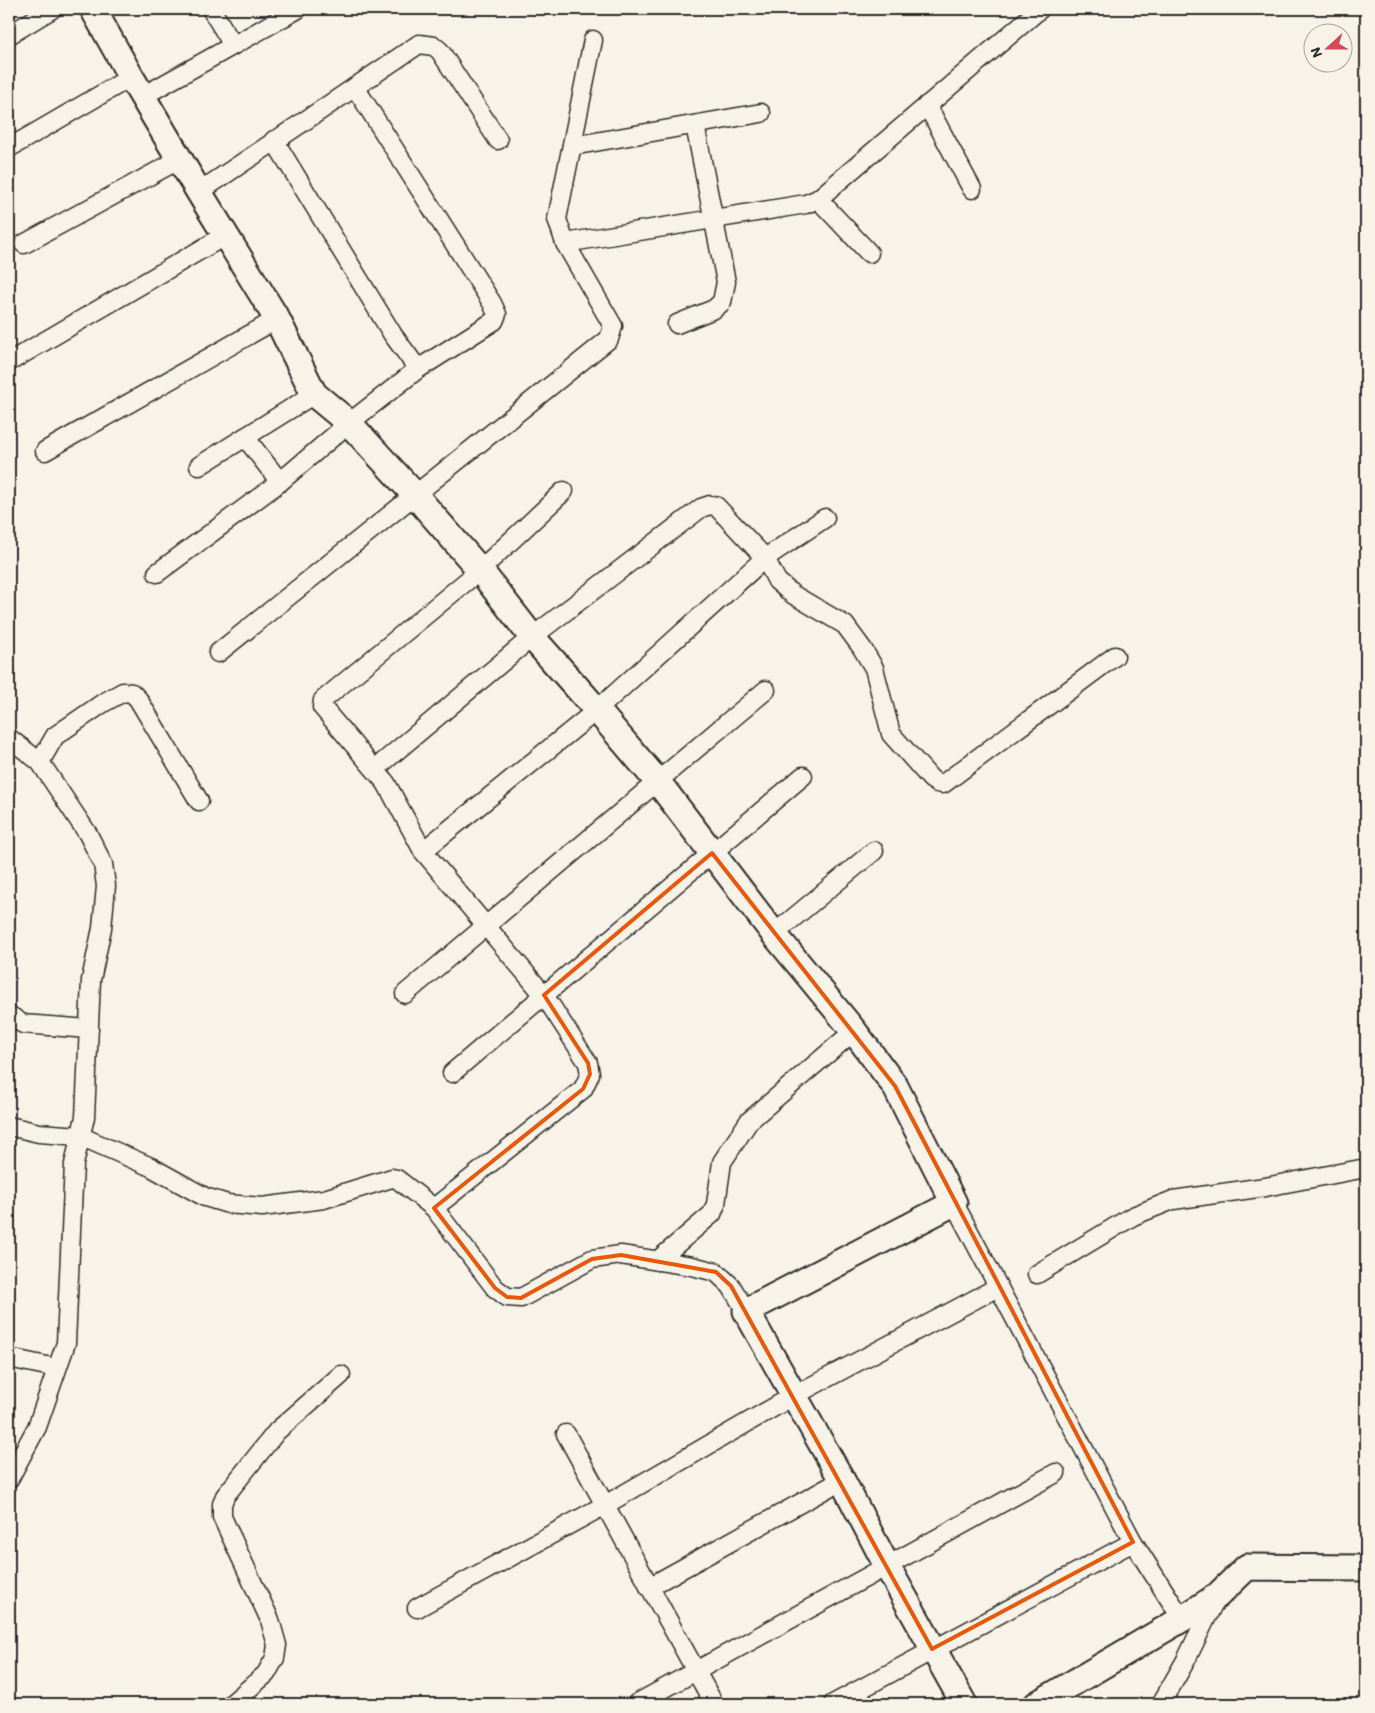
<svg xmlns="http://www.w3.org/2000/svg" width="1375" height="1713" font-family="Itim,sans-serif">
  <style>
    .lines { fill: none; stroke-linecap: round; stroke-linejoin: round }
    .street-casing { stroke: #2b2b2b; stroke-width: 21 }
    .secondary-casing { stroke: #2b2b2b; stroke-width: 29 }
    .street { stroke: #f7f3e8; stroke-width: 18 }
    .secondary { stroke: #f7f3e8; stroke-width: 25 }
    .marked { fill: none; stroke: #e8590c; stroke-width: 4; stroke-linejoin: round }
  </style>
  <rect width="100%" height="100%" fill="#f7f3e8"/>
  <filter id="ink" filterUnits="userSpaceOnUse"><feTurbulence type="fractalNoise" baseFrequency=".02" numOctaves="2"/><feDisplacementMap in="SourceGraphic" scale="10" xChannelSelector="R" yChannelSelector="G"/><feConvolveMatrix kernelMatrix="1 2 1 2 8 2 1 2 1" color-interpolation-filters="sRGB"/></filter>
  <g filter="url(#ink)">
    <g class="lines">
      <g class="street-casing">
        <g id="street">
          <path d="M211,9L233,45"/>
          <path d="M9,35L52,9"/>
          <path d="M143,96L298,9"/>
          <path d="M927,105L972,189"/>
          <path d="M274,140L393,335L418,369"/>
          <path d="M572,146L761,113"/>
          <path d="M9,148L131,77"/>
          <path d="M199,192L419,44L434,46L440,51L498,140"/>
          <path d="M818,199L869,253"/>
          <path d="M565,243L806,204L818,199L1040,9"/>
          <path d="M24,244L180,159"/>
          <path d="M677,324L714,309L722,302L726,282L695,125"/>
          <path d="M9,362L226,235"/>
          <path d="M245,437L280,482"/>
          <path d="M45,451L277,319"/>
          <path d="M199,466L314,394"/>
          <path d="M157,573L280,482L349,423L418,369L494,321L497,314L492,303L355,87"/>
          <path d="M218,653L609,339L613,326L565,243L557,219L593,40"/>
          <path d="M9,738L40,762L88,834L103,864L106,886L102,928L91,980L85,1117L74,1164L66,1343L37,1427L9,1479"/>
          <path d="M40,762L55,736L103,703L123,692L132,693L138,699L199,801"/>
          <path d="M375,769L532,637L701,508L710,505L716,506L765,558L777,581L792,594L845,625L862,648L874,668L891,734L931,779L937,783L943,784L1115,656"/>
          <path d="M423,851L597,710L765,558L825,518"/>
          <path d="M774,934L874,851"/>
          <path d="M405,994L766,690"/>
          <path d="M9,1015L23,1024L89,1029"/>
          <path d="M452,1073L803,776"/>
          <path d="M9,1126L39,1133L80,1136L151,1167L205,1197L228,1204L262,1207L324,1199L392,1178L397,1179L434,1208L495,1288L507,1297L521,1298L592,1259L621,1255L692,1266L716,1272L731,1286L746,1311"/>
          <path d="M954,1203L1133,1542L1182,1619"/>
          <path d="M434,1208L583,1089L590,1074L588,1063L544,995L423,851L386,783L322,707L323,700L480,570L564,491"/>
          <path d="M657,1261L712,1214L716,1204L722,1162L749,1121L854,1031"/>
          <path d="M1037,1274L1133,1216L1173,1200L1265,1187L1366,1168"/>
          <path d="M9,1358L56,1368"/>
          <path d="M566,1434L714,1704"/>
          <path d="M649,1587L842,1480"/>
          <path d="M417,1608L605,1505L795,1395L998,1287"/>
          <path d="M231,1704L266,1674L275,1658L277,1645L270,1620L222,1517V1504L225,1496L277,1431L341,1375"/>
          <path d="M636,1704L1056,1473"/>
          <path d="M833,1704L1133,1542"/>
          <path d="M1161,1704L1186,1660L1216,1598"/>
        </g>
      </g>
      <g class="secondary-casing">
        <g id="secondary">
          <path d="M93,9L131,77L199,192L277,319L314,394L349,423L415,495L480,570L532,637L597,710L658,782L774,934L854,1031L895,1086L954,1203L746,1311L842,1480L887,1566L964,1704"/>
          <path d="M1037,1704L1182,1619L1217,1596L1247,1567L1366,1568"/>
        </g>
      </g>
      <use href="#street" class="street"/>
      <use href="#secondary" class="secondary"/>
    </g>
  </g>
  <path class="marked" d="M712,853L895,1086L1133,1542L932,1649L731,1286L716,1272L621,1255L592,1259L521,1298L507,1297L495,1288L434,1208L583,1089L590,1074L588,1063L544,995Z"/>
  <rect width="1375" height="1713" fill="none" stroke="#f7f3e8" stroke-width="30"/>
  <rect x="15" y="15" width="1345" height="1683" fill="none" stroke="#2b2b2b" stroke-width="2" filter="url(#ink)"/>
  <g transform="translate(1328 48) rotate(249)"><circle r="24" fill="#f7f3e8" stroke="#a5a39c"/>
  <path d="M0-4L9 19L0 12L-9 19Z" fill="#d1495b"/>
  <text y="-8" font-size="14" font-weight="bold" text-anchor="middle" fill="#2b2b2b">N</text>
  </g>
</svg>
